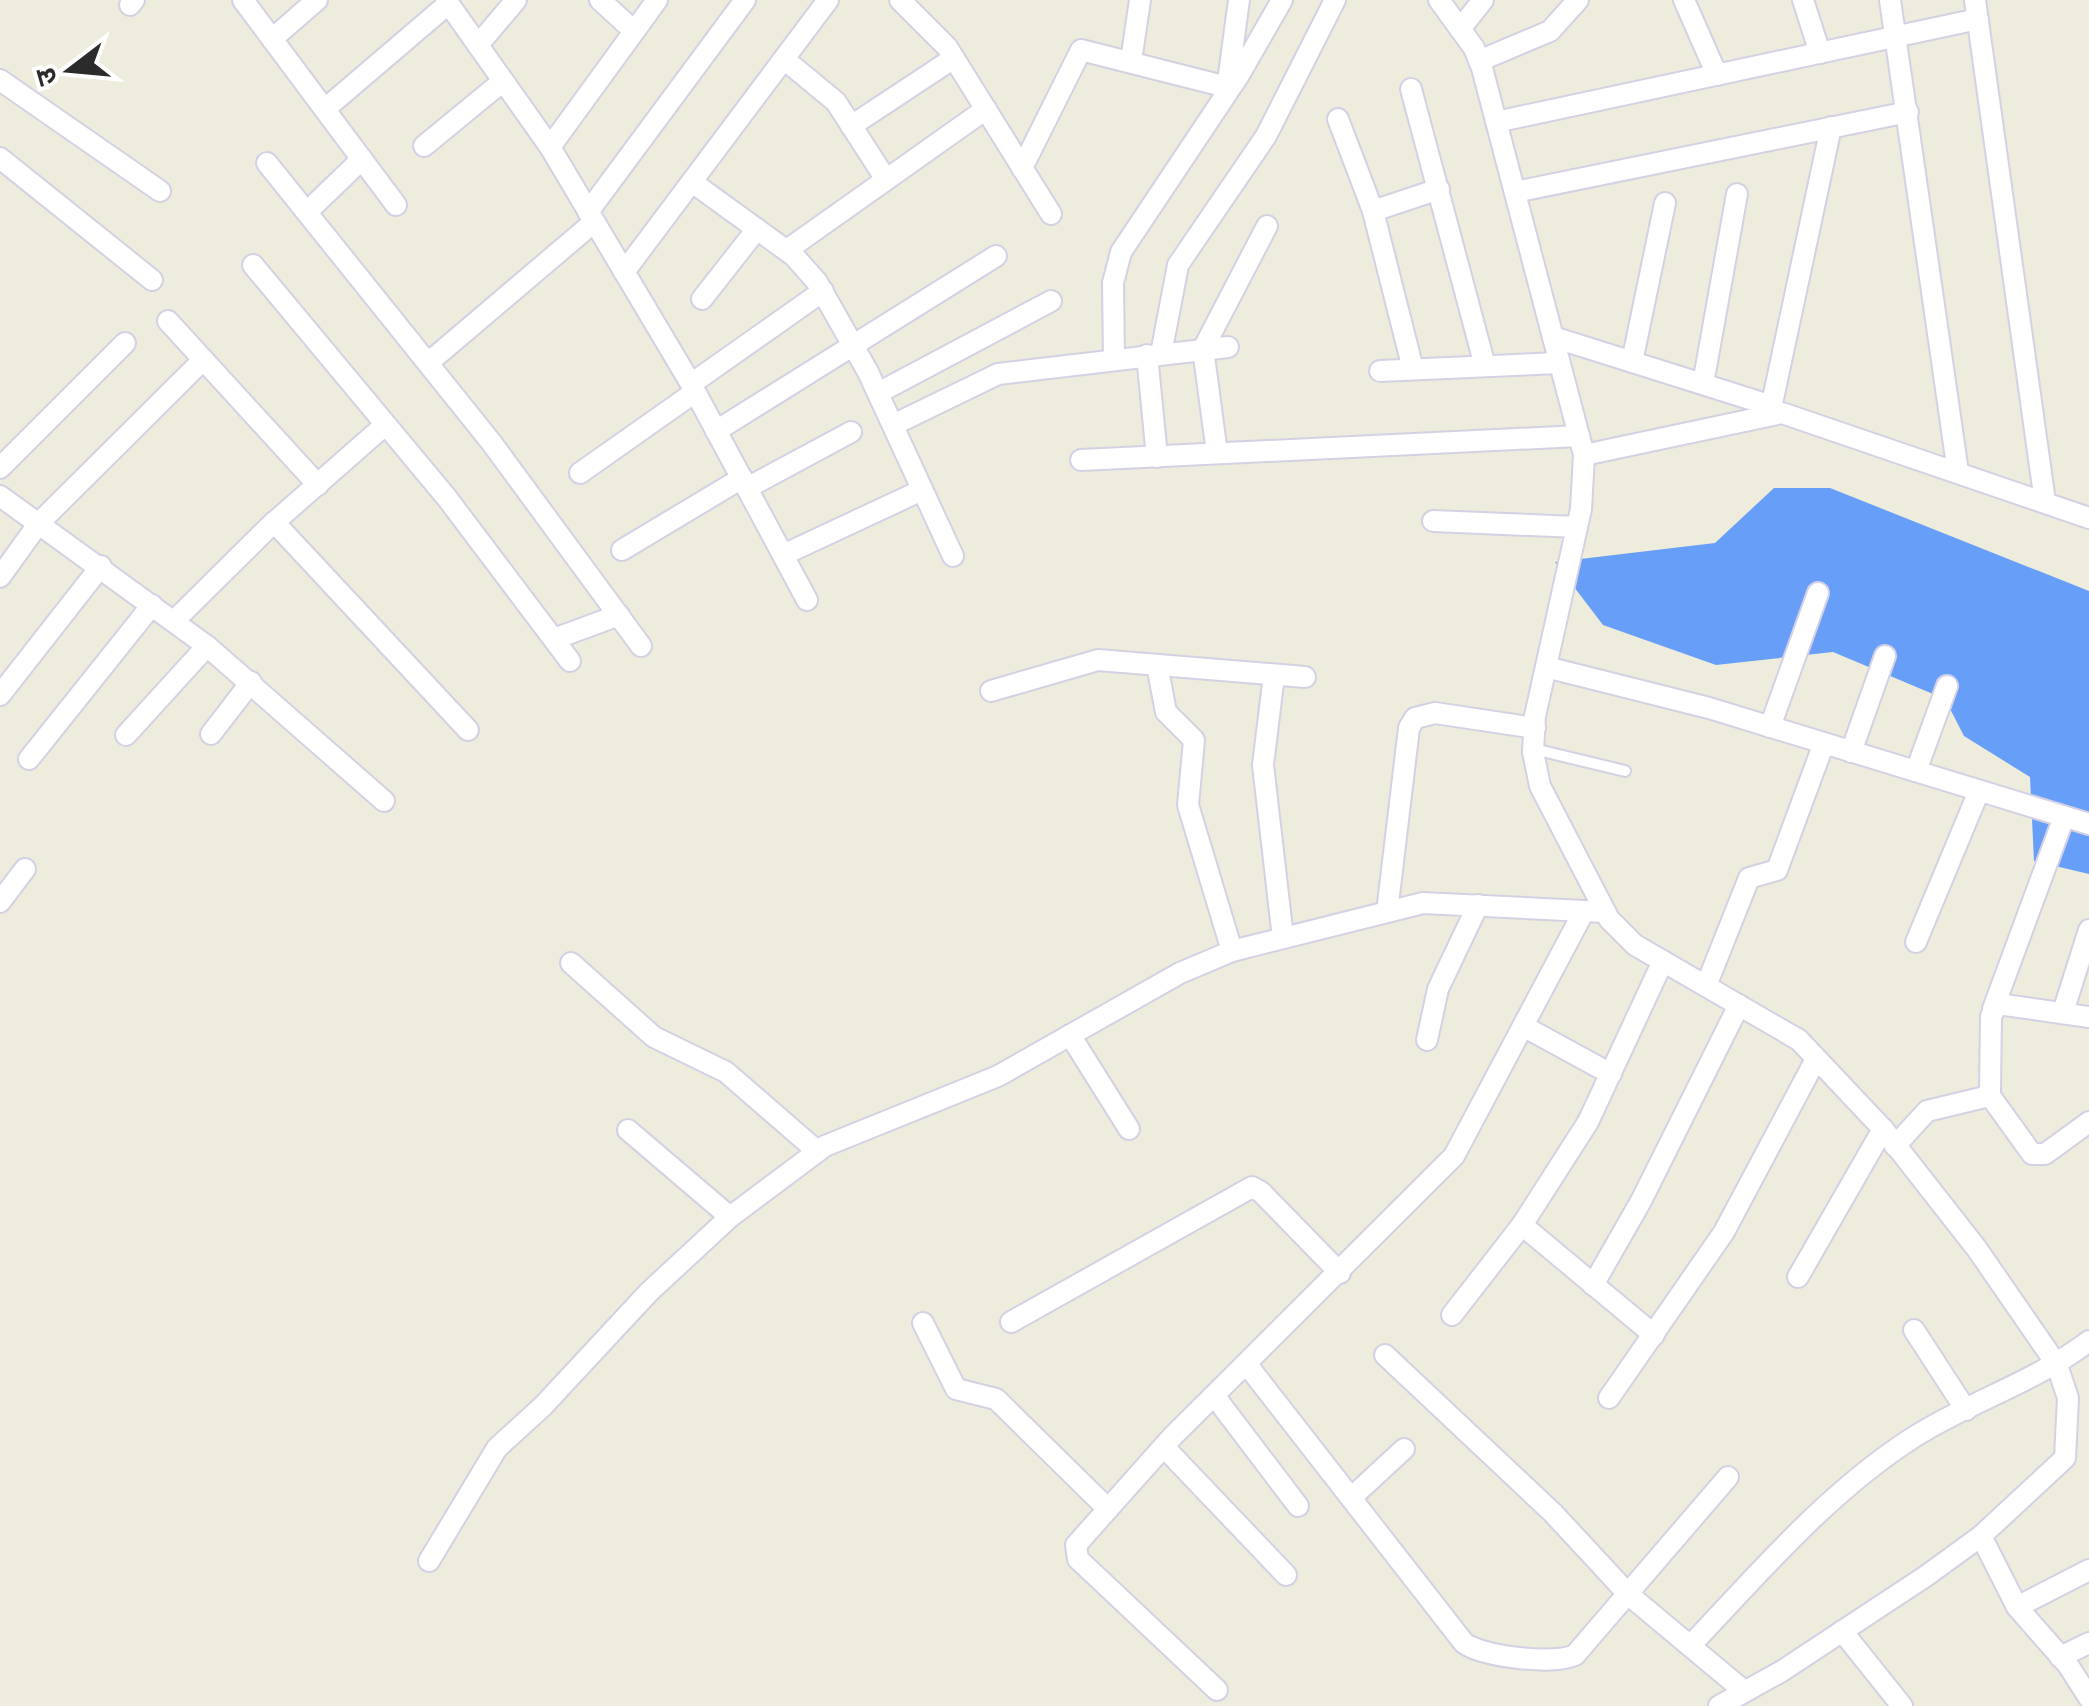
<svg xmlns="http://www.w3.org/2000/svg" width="2089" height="1706" font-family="'DM Sans','Noto Sans Devanagari',sans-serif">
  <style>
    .water { fill: #679ef8 }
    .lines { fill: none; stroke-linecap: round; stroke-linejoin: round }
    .lane-casing { stroke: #d4d1e5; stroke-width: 14 }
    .street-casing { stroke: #d4d1e5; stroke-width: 24 }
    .lane { stroke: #fff; stroke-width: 10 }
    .street { stroke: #fff; stroke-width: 20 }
  </style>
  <rect width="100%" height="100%" fill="#eeecdc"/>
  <path class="water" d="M1774,488H1830L2089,591V874L2034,861L2030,777L1964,736L1945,699L1833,652L1716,665L1603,625L1555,562L1715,543Z"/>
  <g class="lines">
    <g class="lane-casing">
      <path id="lane" d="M1534,749L1625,771"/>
    </g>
    <g class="street-casing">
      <g id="street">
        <path d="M243,0L396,205"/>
        <path d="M446,0L550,147L691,384L807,600"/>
        <path d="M600,0L634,31"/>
        <path d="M900,0L947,47L1051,214"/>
        <path d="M1439,0L1474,48L1482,68L1584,455L1581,509L1535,716L1533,752L1540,786L1609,919L1635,945L1799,1040L1883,1129L1977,1249L2057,1365L2068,1398L2065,1458L1981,1536L1926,1576L1782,1671L1719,1706"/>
        <path d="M1684,0L1717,75"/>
        <path d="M1803,0L1820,53"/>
        <path d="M1890,0L1958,472"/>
        <path d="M1975,0L2045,502"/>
        <path d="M130,5L134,0"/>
        <path d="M1460,29L1483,0"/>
        <path d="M272,39L317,0"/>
        <path d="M478,45L516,0"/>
        <path d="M784,59L836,102L885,178"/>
        <path d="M1131,61L1140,0"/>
        <path d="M1479,61L1550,31L1578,0"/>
        <path d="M0,80L160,191"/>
        <path d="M1227,89L1239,0"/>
        <path d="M1411,89L1485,366"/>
        <path d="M325,109L448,4"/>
        <path d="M1338,119L1373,211L1413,369"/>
        <path d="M1496,122L1978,19"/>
        <path d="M851,126L954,58"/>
        <path d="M424,146L503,81"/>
        <path d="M550,147L657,0"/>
        <path d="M0,158L152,280"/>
        <path d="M267,163L491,442L641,646"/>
        <path d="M1022,168L1081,50L1227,87"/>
        <path d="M692,182L794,256L817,282L868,372L953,556"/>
        <path d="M1515,192L1908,112"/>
        <path d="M1373,211L1439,189"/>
        <path d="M307,212L362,159"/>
        <path d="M588,212L745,0"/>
        <path d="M787,250L986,109"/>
        <path d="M253,265L447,498L570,661"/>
        <path d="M624,272L828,0"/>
        <path d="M702,299L757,229"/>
        <path d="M168,321L318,485"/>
        <path d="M1553,337L1772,406"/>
        <path d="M1161,354L1178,265L1266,136L1335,0"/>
        <path d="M1147,355L1157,457"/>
        <path d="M1114,359L1113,283L1121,252L1239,75L1282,0"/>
        <path d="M1632,362L1665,203"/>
        <path d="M428,363L594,222"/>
        <path d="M1380,371L1559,363"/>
        <path d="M691,384L823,291"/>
        <path d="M1703,384L1737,194"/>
        <path d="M878,393L1051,301"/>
        <path d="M1770,413L1831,127"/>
        <path d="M893,425L998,374L1228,347"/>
        <path d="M716,431L996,256"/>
        <path d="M1217,453L1203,349L1267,226"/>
        <path d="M1584,455L1782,413L2089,518"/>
        <path d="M1081,460L1579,436"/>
        <path d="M0,468L125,343"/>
        <path d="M580,473L695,392"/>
        <path d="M747,488L851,432"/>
        <path d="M0,496L207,646L384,801"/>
        <path d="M1433,521L1577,527"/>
        <path d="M274,522L468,730"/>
        <path d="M622,550L742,478"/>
        <path d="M783,555L922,490"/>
        <path d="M0,577L39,523L203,360"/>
        <path d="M174,621L270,526L385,425"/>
        <path d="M554,639L619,615"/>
        <path d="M1157,665L1166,712L1194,740L1188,805L1232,951"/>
        <path d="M1546,667L1709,708L2089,824"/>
        <path d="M1274,675L1263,765L1283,938"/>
        <path d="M991,691L1098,660L1305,677"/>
        <path d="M0,695L101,566"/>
        <path d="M1770,727L1818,593"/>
        <path d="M211,734L251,682"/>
        <path d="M126,735L207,646"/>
        <path d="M1851,752L1885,656"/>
        <path d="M29,759L152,605"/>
        <path d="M1916,771L1947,686"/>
        <path d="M0,902L25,869"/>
        <path d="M1387,912L1409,728L1415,718L1435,713L1535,728"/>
        <path d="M1916,942L1979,791"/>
        <path d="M571,963L654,1037L726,1072L817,1151"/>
        <path d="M1706,986L1749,878L1777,870L1824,743"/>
        <path d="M1993,1009L2064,817"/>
        <path d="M2063,1012L2089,930"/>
        <path d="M1523,1026L1611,1074"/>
        <path d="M1070,1035L1129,1129"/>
        <path d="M1427,1040L1438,989L1478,905"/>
        <path d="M1988,1093L2032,1154H2045L2089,1122"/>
        <path d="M628,1130L730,1217"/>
        <path d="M1895,1146L1927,1111L1985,1097L1990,1091L1991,1016L1998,1004L2089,1017"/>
        <path d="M1522,1225L1654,1335"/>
        <path d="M1798,1277L1883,1129"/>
        <path d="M1593,1285L1641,1201L1739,1005"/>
        <path d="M1452,1315L1522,1225L1588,1122L1663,961"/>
        <path d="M1011,1322L1252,1187L1261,1192L1340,1273"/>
        <path d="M923,1323L956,1389L996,1399L1108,1509"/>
        <path d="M1914,1330L1966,1410"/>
        <path d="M1385,1355L1553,1513L1629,1595L1744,1691"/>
        <path d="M1248,1366L1464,1643C1483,1657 1554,1665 1575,1655L1728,1477"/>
        <path d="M1216,1398L1298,1506"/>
        <path d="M1609,1398L1724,1232L1816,1059"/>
        <path d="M1164,1447L1286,1575"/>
        <path d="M1351,1498L1404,1449"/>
        <path d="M1981,1536L2017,1607L2068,1665L2089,1698"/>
        <path d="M429,1561L497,1448L543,1406L649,1292L730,1217L825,1146L998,1076L1180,973L1232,951L1423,903L1605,912"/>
        <path d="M2017,1607L2089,1570"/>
        <path d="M1842,1631L1902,1706"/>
        <path d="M1690,1646C1760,1572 1828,1492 1914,1437C1971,1401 2035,1382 2089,1341"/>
        <path d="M2060,1657L2089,1643"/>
        <path d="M1217,1690L1078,1559L1076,1545L1173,1436L1454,1156L1584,911"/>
      </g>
    </g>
    <use href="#lane" class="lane"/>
    <use href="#street" class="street"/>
  </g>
  <g transform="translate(70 70) rotate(254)" stroke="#ffffff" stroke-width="8" paint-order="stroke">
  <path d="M0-8L18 38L0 25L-18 38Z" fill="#2b2b2b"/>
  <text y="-15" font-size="28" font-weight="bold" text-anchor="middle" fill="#2b2b2b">उ</text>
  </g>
</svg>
